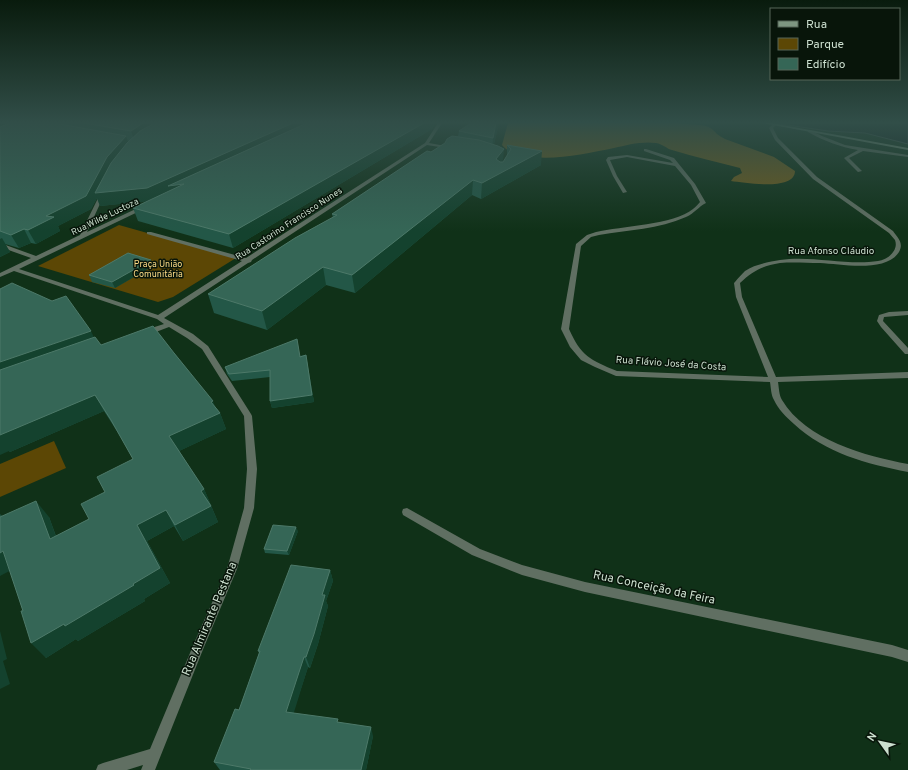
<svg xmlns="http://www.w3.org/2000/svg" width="908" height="770" font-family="Overpass,sans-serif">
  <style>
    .green { fill: #5c4705 }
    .forest { fill: #725c1b }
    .water { fill: #0c1b1e; stroke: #465653 }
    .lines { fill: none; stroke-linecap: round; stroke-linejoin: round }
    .minor { fill: #606f62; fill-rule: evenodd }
    .secondary { fill: #7e9681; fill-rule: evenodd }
    .wall { fill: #235747 }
    .shaded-wall { fill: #14422e }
    .building { fill: #356656; stroke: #4d7969 }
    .labels { text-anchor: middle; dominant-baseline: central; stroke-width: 3; stroke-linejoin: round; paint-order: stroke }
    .far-street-label { font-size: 9px; fill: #ccdfcf; stroke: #08150a }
    .far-park-label { font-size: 9px; fill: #fbda86; stroke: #08150a }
    .street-label { font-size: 10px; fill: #ccdfcf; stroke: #08150a }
    .near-street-label { font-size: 12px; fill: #ccdfcf; stroke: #08150a }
  </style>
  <rect width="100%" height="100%" fill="#103118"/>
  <g class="green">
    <path d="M119,225L236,258L173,297L158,302L38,266Z"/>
    <path d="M54,441L66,468L0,497V464Z"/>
  </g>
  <path class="forest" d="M508,123H678C688,125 704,123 712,129C716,133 719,136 725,139L774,157L795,171C795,191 746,183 731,181L734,177L742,173L740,168C718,162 695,157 672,150C667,149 663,144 656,143C642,141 627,145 614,148C584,154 550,162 520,155C513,153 507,151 502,145Z"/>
  <path class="water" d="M774,123H908V144L865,133L828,131Z"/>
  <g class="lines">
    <g class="minor">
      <path d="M438,123H442L429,143L451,147H452V149L427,145L252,260L251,262L248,263L164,318L193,334L208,346L251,414L252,416L257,469L254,508L237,569L204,647L155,770H141L143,765L127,770H96L98,765L103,763L150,749L195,641L227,569L244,508L247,469L244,416L202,349L187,338L169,327L148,335H142L141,333L142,331L164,324L157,319L14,271L0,277V273L31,258L0,247V243L36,256L80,235L101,192L105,193L87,232L142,206H146V208L19,269L158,315L242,261L147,234V232H151L246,258L425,143Z"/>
      <path d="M773,124L776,125L773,128L778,138L817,177L893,231C898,238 904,243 899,252C886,273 841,264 820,263C807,263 793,262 780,263C762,266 753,271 740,283L742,297L776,377L908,372V378L778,382C779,388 779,395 782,400C806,440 865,456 908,464V472C867,464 825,453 794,424C786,417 778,409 774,400C771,395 771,388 770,382L616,376L595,367L581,360L570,347L561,329L576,244L587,235L596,232C621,226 674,225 693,209C696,207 698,204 700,202L691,185L675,166L627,157L610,160L617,176L627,192L623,193L613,176L606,160L608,157L627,155L673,163L670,160L644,151V149H646L674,158L695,184L706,203C698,207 695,213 686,217C659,229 628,230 599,235L591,237L581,246L569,329C581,356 590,360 617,371L768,377L736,297L734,283L735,282C738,278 742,274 745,271C755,264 769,262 780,260C812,255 847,266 878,261C887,260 899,251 895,240C893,238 891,235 889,233L813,179L775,140L769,128Z"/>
      <path d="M808,130H810L822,136L845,145L908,155V157L863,151L849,158L862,171L858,172L844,158L858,150C840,147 824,141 808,132Z"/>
      <path d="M908,311V315L884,317L883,321L908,348V354H905L881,327L877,321L879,315L889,312Z"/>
      <path d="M407,508L480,549L522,565L585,582L892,645L908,650V662L892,657L585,592L522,575L472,555L403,515L402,512L403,509Z"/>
    </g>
    <path class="secondary" d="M762,123H772L908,148V150Z"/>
  </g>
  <g class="wall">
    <path d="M0,123H435V124L432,129L233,248L138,221L133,208L147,201L100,206L97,198L91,209L58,226L60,231L36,244L31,243L19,248L5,244L10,252L0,257Z"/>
    <path d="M499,123L494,144L503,162L507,156V145L541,165L481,199L472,195L355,293L326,285L267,330L214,313L208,294L333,218L332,214L431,152L458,136L459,131Z"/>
    <path d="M153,266L115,288L92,282L89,275Z"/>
    <path d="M94,338L101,345L174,353L220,413L226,429L179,451L204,489L218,522L183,541L174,526L147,541L170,583L144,599L145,601L78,641L76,639L46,658L23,611L10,571L0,514L2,516L49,517L56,536L89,519L105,492L133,459L120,436L104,411L10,452L9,451Z"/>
    <path d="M306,355L314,402L272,408L270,401V377L232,381L227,374L225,367Z"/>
    <path d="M298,531L289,555L265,553L264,549Z"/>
    <path d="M330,570L333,581L326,601L328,606L318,644L310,668L308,667L293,713L339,722L373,736L366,770H220L214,762L239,710L259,653L258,651Z"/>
  </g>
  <g class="shaded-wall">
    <path d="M0,123H18L0,135Z"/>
    <path d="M143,123H165L135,142L131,131Z"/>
    <path d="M293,123H318L151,201L100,206L97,198L91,209L58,226L60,231L36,244L28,230L46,216L107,157L126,136L130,147Z"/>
    <path d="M424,123H435V124L432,129L233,248L229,234Z"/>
    <path d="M496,123H499L492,152L493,138Z"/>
    <path d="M504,149L503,163L496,174V159Z"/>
    <path d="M542,151L541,165L481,199L482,183Z"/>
    <path d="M473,180L472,195L355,293L352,275Z"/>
    <path d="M24,229L31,243L19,248L11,235Z"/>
    <path d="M2,238L10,252L0,257V239Z"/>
    <path d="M151,260L153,266L115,288L112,282Z"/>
    <path d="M323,267L326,285L267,330L262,311Z"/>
    <path d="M91,331L98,346L0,381V362Z"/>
    <path d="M306,355L314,402L272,408L270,401Z"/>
    <path d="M95,395L104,411L10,452L9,451L0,455V435Z"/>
    <path d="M213,401L218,414L220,413L226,429L177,452L169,436Z"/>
    <path d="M204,489L211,505L201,491Z"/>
    <path d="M36,501L49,517L62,554L50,539Z"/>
    <path d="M211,506L218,522L183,541L175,525Z"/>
    <path d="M166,510L174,526L147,541L170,583L144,599L145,601L78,641L76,639L46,658L31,643L133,584L137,525Z"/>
    <path d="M296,527L298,531L289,555L287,551Z"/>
    <path d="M3,551L17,567L0,576V553Z"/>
    <path d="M330,570L333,581L326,601L328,606L318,644L310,668L306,657L322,595Z"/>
    <path d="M0,631L7,659L3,661L10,684L0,689Z"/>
    <path d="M304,657L308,667L291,722L286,712Z"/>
    <path d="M371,727L373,736L366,770H361Z"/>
  </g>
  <g class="building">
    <path d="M10,123H54L126,136L107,157L86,196L46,216L54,217L28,230L24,229L11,235L0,231V127Z"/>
    <path d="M84,123H143L131,131Z"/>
    <path d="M155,123H293L147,188L95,193L111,163L127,143L140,131Z"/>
    <path d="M307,123H424L229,234L133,208L184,184L168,186Z"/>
    <path d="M471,123H496L493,138L459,131Z"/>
    <path d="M452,136L479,140L498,146L504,149L496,159L500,162H503L511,149L507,145L542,151L482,183L473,180L352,275L323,267L262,311L208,294L295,238L337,215L332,214L427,151L431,152L445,143L447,139Z"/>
    <path d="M128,253L151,260L112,282L89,275Z"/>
    <path d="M12,283L52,301L66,296L91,331L0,362V289Z"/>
    <path d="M153,326L174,353L213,401L211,402L220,413L169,436L204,489L201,491L211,506L175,525L166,510L137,525L160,568L133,584L134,585L65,626L64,624L31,643L21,611H23L3,551L0,553V517L36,501L50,539L89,519L81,504L105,492L97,477L133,459L111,420L95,395L0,435V370L95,337L101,345Z"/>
    <path d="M297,339L300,357L306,355L312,395L270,401V370L229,374L225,367Z"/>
    <path d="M273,525L296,527L287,551L264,549Z"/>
    <path d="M291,565L330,570L322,595H325L314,634L306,657H304L286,712L338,719L337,722L371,727L361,770H250L251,769L214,762L235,709L239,710L260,651H258Z"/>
  </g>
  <linearGradient id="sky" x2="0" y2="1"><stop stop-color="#091b0d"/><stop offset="0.53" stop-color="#314e48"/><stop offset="1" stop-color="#314e48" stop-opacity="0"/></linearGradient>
  <rect width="908" height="231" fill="url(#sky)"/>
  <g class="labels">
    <g class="far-street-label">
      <text transform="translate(105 217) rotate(-26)">Rua Wilde Lustoza</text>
      <text transform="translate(289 224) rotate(-33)">Rua Castorino Francisco Nunes</text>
    </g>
    <g class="far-park-label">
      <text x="158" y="264">Praça União<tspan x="158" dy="10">Comunitária</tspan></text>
    </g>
    <g class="street-label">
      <text x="831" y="251">Rua Afonso Cláudio</text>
      <text transform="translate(671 364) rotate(4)">Rua Flávio José da Costa</text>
    </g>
    <g class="near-street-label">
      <text transform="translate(654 588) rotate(12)">Rua Conceição da Feira</text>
      <text transform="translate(210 619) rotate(-67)">Rua Almirante Pestana</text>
    </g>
  </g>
  <rect x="770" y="8" width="130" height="72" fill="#08150a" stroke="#566659"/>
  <rect x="778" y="21" width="20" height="6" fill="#7e9681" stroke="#566659"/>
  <text x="806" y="28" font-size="12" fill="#ccdfcf">Rua</text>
  <rect x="778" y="38" width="20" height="12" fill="#5c4705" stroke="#566659"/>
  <text x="806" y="48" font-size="12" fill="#ccdfcf">Parque</text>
  <rect x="778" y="58" width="20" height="12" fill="#356656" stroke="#566659"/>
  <text x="806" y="68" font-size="12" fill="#ccdfcf">Edifício</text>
  <g transform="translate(880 742) rotate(303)" stroke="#08150a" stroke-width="3" paint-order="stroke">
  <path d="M0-3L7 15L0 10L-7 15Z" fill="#ccdfcf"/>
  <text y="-6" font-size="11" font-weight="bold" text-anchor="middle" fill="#ccdfcf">N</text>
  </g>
</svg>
